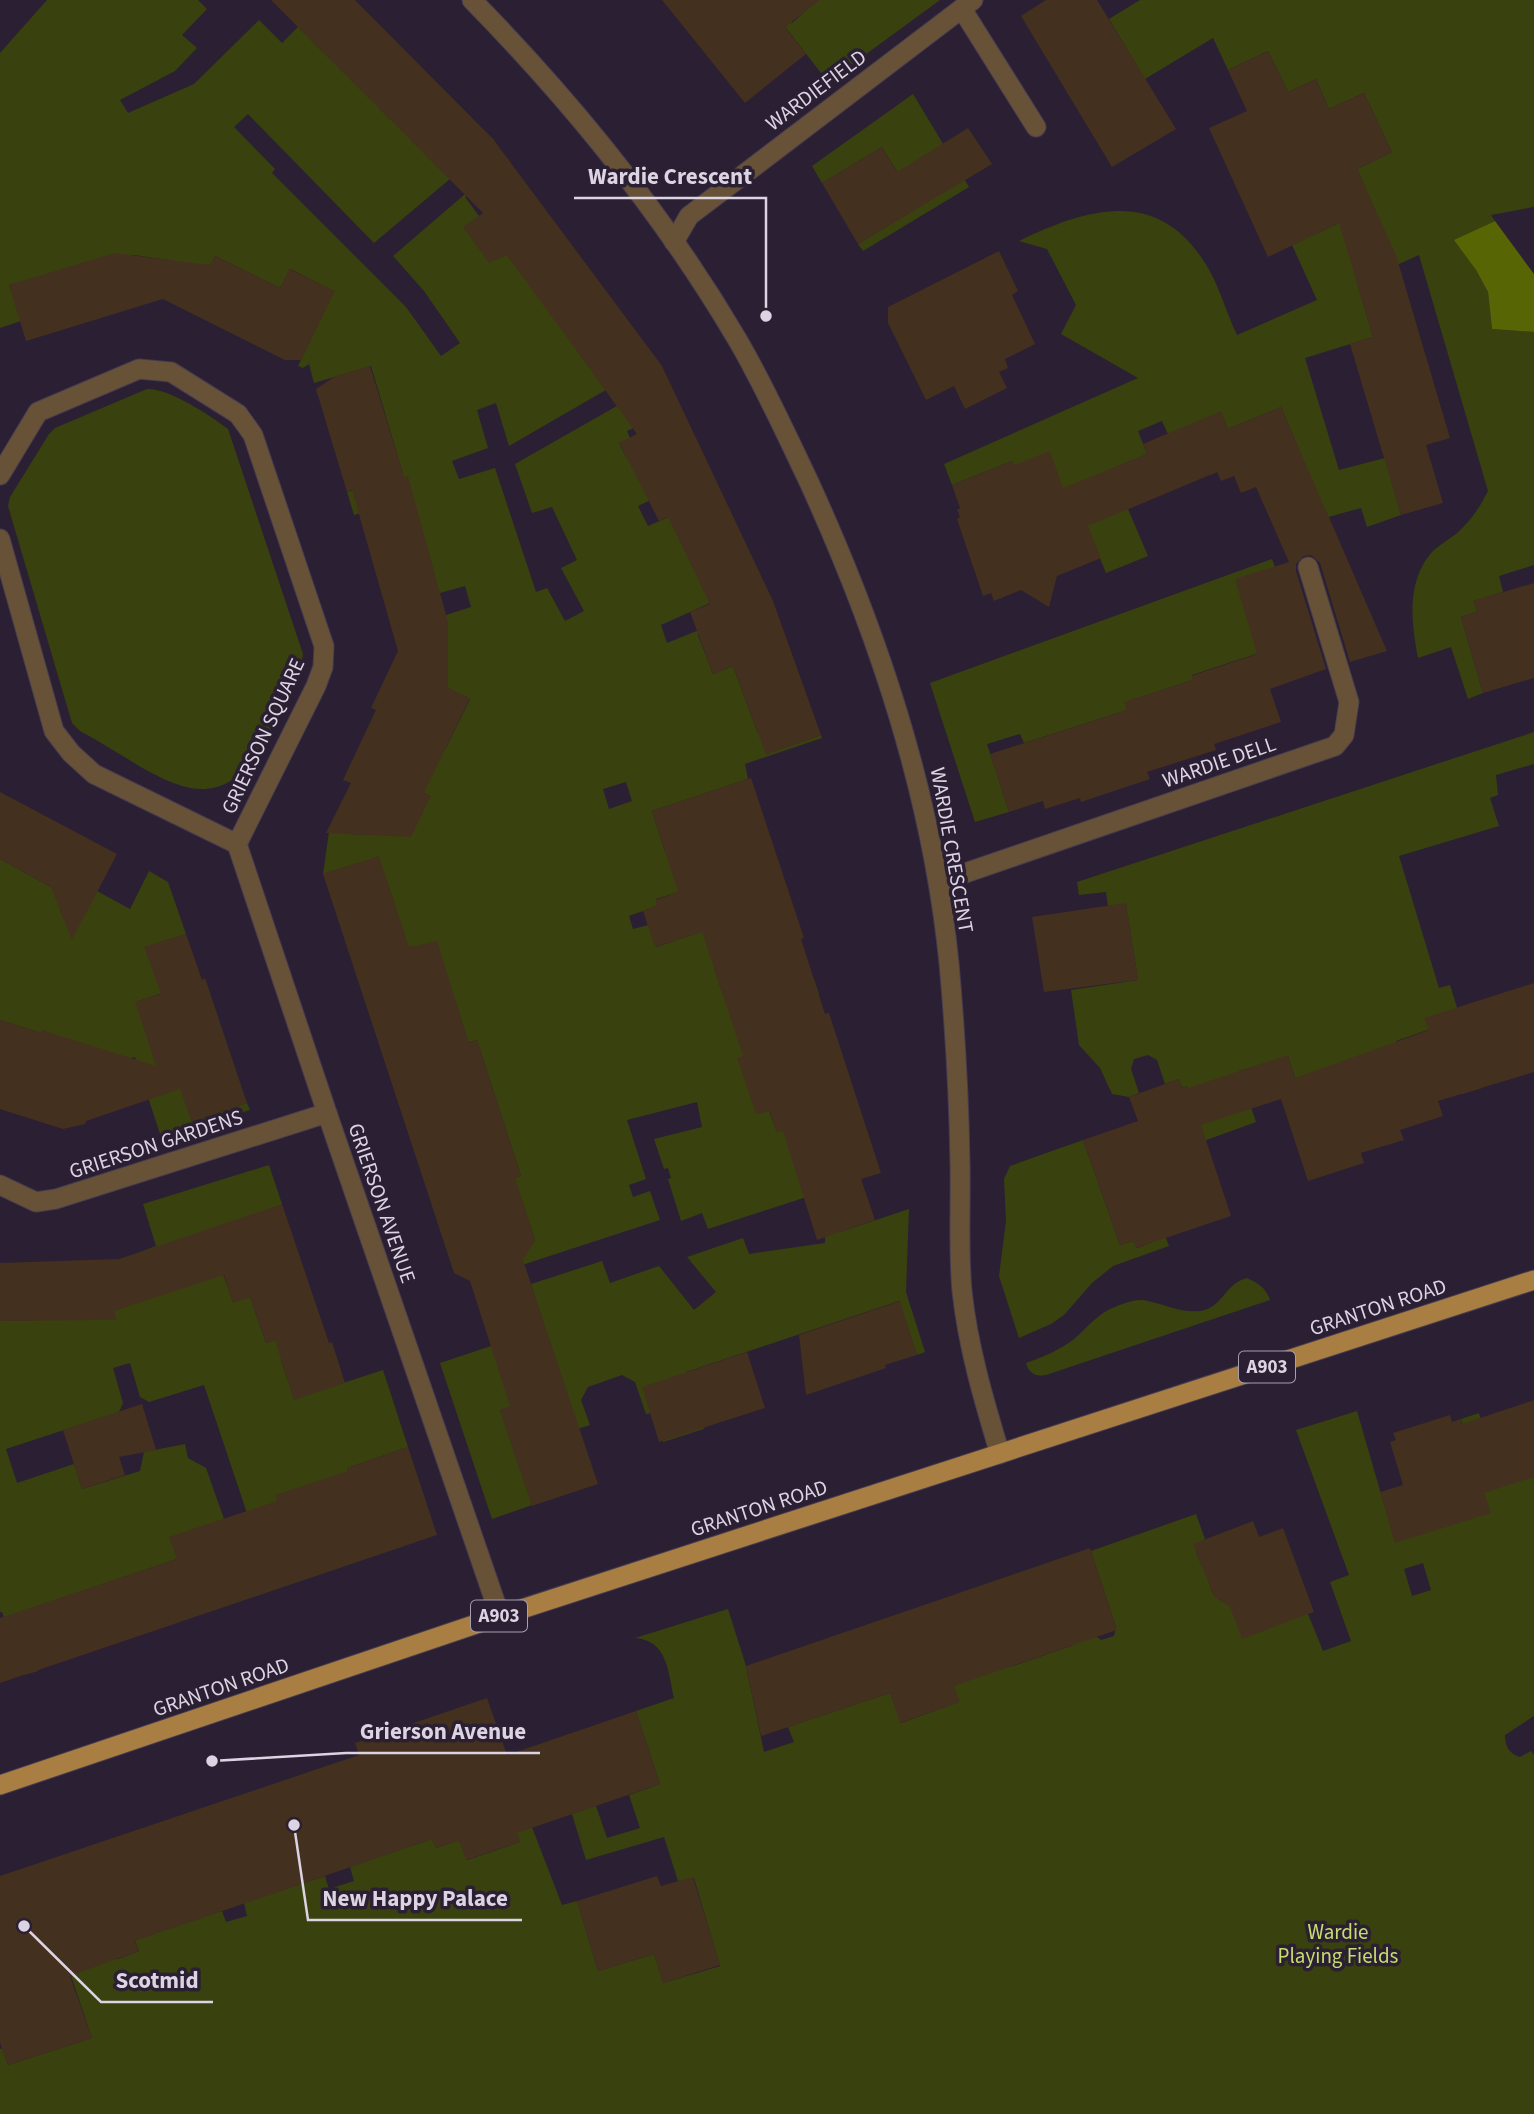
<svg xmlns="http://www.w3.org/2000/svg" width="1534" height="2114" font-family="'Source Sans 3',sans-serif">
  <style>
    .green { fill: #39420f; fill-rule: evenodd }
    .forest { fill: #586505 }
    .building { fill: #44301e }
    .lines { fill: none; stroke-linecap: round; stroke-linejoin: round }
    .minor-casing { stroke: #473c4f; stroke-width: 21 }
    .tertiary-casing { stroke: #473c4f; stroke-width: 21 }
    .primary-casing { stroke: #473c4f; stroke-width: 21 }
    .minor { stroke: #675237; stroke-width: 19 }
    .tertiary { stroke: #675237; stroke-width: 19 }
    .primary { stroke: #a97e43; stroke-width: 19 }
    .labels { text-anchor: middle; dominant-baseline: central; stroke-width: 7; stroke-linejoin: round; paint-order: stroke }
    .shield { fill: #2b1f33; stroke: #a79eae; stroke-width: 2 }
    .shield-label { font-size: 19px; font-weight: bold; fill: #dcd4e2 }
    .street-label { font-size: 21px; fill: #dcd4e2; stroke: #2b1f33 }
    .park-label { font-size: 21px; fill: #c6dc6c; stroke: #2b1f33 }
    .leader { fill: none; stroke: #dcd4e2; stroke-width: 2.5 }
    .callout-dot { fill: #dcd4e2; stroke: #2b1f33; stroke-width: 2.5 }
    .callout-label { font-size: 23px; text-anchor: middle; font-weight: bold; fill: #dcd4e2; stroke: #2b1f33; stroke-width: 7; stroke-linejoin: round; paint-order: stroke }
  </style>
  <rect width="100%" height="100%" fill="#2b1f33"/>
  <g class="green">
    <path d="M47,0H198L207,9L182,35L197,48L175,71L120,100L128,113L194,84L259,20L282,43L298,27L433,162L474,121L495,141L374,243L248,114L234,127L275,169L272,173L406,307L441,356L460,343L424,291L393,256L507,158L511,163L465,197L479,216L489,262L507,255L535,292L656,361L509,446L496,403L477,410L488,448L452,461L459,479L495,468L536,592L547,588L565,621L584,611L561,568L577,560L552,507L532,513L515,464L666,378L644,423L627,431L630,438L619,443L626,457L637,452L659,496L638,506L648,526L669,517L710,603L661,625L667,643L699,630L698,635L713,674L733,666L758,734L776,727L784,748L821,735L822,738L745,764L748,779L652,811L665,852L683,846L688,889L656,899L657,906L629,916L633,929L648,925L656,947L701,932L700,927L722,965L714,968L722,992L770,993L814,979L819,994L750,1017L769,1110L777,1132L801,1125L840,1186L708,1229L702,1213L681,1221L668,1179L671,1178L668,1168L664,1169L654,1139L702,1127L697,1102L627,1120L646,1179L629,1185L633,1197L650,1191L660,1220L516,1267L535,1240L518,1188L487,1187L521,1176L477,1040L442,1051L386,878L365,885L358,863L323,874L330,825L349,834L411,836L430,796L405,783L446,748L470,699L416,672L446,615L471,607L465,586L440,593L392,504L354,515L347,492L403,474L371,366L314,383L309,364L303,368L298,366L334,291L290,269L280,288L215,256L194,298L168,260L134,255L9,285L21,321L0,328V53ZM626,782L632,801L609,809L603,789Z"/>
    <path d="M818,0H940L828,82L783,24L788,20L792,23Z"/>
    <path d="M1140,0H1534V207L1491,215L1495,221L1455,240L1476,270L1488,292L1492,329L1534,332V565L1499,576L1503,592L1474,601L1477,612L1461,617L1483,693L1468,699L1451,647L1418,658C1411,622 1406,579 1434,550C1441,544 1449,539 1456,534C1470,522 1480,507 1488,491L1419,255L1357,283L1373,337L1305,358L1339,470L1385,458L1401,515L1367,527L1361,508L1321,519L1299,449L1281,407L1228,429L1221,412L1203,439L1217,472L1211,475L1194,434L1172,443L1162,421L1138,431L1147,454L1111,469L1148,556L1106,573L1082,514L1014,465L1012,461L952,485L944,464L1138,378L1061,334L1076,305L1047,249L1019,241C1083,210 1153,187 1201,257C1218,280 1225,310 1237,335L1317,300L1292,245L1374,207L1357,169L1392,152L1364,93L1329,109L1316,79L1288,92L1268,51L1228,70L1213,38L1145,79L1109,19Z"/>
    <path d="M913,94L969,187L863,251L858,244L919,207L882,147L822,183L812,166Z"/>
    <path d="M147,389C169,388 211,416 228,429L303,654C300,680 283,705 272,728C218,840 156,771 80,731L72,723L8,506L10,497L49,434L55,428Z"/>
    <path d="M1272,559L1275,567L1259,653L1192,675L1193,680L1125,702L1127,710L1024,743L1020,734L987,744L1009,812L975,822L930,683Z"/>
    <path d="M1534,732V764L1496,775L1498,795L1490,798L1499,826L1399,856L1439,988L1450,985L1482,1088L1462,1094L1439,1026L1396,1041L1403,1064L1309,1119L1288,1056L1239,1071L1256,1122L1201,1142L1187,1086L1182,1088L1179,1079L1165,1084L1157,1060L1148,1055L1134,1059L1131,1069L1139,1093L1129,1097L1112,1094L1100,1068L1079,1045L1071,990L1138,980L1126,904L1108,906L1106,892L1079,895L1077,882Z"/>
    <path d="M0,859L67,896L60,910L63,917L74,922L97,891L130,909L149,871L168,882L186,934L145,947L201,980L136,1002L163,1037L192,1122L247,1103L250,1110L161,1137L135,1057L90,1071L41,1033L0,1020Z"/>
    <path d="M1083,1140L1120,1245L1133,1241L1137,1248L1158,1240L1163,1230L1169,1246L1113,1266L1092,1283L1064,1315L1051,1324L1019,1338L999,1276L1006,1221L1004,1179L1010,1166Z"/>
    <path d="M269,1165L282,1204L223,1274L233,1302L250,1297L266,1343L322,1324L328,1343L281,1360L294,1399L383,1370L408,1447L347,1468L357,1499L254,1534L204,1385L149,1402L140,1397L130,1363L113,1368L123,1403L119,1412L6,1449L17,1483L74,1464L82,1489L140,1471L144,1452L185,1444L188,1458L206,1468L224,1519L170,1537L177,1559L19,1612L38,1671L24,1675L2,1612H0V1321L90,1319L124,1307L140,1252L156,1246L143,1204Z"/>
    <path d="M909,1209L906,1292L925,1352L917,1355L899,1301L686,1372L704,1429L663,1442L653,1413L646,1414L635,1382L622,1375L588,1387L581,1400L590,1425L559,1435L546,1395L500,1410L532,1505L492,1519L440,1363L545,1328L531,1284L602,1261L610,1283L659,1266L694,1310L716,1292L687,1257L743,1238L749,1254L825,1243L826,1211L840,1232Z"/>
    <path d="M1247,1278C1258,1283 1266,1288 1270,1300L1046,1375C1035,1377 1029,1373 1026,1363C1043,1357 1060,1350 1074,1339C1088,1327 1099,1312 1117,1306C1126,1303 1138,1298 1148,1301C1166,1305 1181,1313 1200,1311C1223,1308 1224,1284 1247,1278Z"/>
    <path d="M1357,1411L1392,1532L1490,1513L1461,1419L1479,1413L1486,1437L1534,1477V1716L1505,1735C1505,1746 1509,1754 1520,1757L1531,1751L1534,1755V2114H0V2049L2,2048L8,2065L92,2038L67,1964L118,1959L139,1951L135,1940L222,1911L226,1922L247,1916L244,1903L325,1876L329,1889L354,1881L350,1867L432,1839L436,1848L451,1843L456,1831L467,1860L520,1842L510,1813L525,1809L562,1905L577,1901L598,1971L654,1954L663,1983L720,1966L694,1878L678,1881L664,1837L586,1860L572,1814L596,1806L607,1838L640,1828L629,1795L660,1784L636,1711L674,1698C668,1673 668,1640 635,1638L728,1609L746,1666L764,1752L794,1742L788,1727L890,1693L901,1723L959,1702L949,1672L1013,1666L1071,1646L1094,1635L1101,1640L1114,1636L1116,1627L1091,1551L1196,1514L1205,1539L1200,1543L1196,1552L1202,1566L1212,1575C1208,1587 1211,1595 1222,1601L1227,1599L1308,1614L1323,1651L1351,1641L1330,1582L1349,1575L1296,1430ZM1423,1563L1431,1590L1412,1596L1404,1569Z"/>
  </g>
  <path class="forest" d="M1495,221L1534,274V332L1492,329L1488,292L1476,270L1454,240Z"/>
  <g class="building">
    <path d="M271,0H355L493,139L662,366L773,601L821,735L766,755L733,666L713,674L690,612L710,604L668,517L659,521L619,443L637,434L507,255L489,263L463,227L483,213Z"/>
    <path d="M662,0H820L785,27L806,54L745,103Z"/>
    <path d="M1046,0H1097L1176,129L1112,167L1021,16Z"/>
    <path d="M1268,51L1288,92L1316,79L1329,109L1364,93L1392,152L1357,169L1396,255L1450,438L1426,445L1443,503L1401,515L1350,344L1373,337L1339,223L1268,257L1209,128L1247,111L1228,70Z"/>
    <path d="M968,128L992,164L858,244L822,183L882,147L897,172Z"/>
    <path d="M999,251L1018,291L1012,295L1035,344L1005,359L1008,368L999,372L1007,388L965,409L954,386L926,400L888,323V307Z"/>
    <path d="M114,253L210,265L215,256L280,288L289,269L335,291L301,360H285L163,299L26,341L9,285Z"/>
    <path d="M370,366L404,477L408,476L448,622V688L470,698L424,793L431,796L411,837L326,833L351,783L343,780L376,710L371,708L398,651L352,490L347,492L316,389L334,377Z"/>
    <path d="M1281,407L1387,651L1350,662L1320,563L1311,555L1304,556L1296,564V571L1326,669L1270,689L1281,722L1214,744L1216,750L1147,772L1150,779L1081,802L1080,798L1045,809L1043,801L1009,812L990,754L1127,710L1124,702L1193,680L1191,676L1257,654L1235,579L1289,562L1256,487L1241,493L1234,476L1221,481L1217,472L1088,526L1101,558L1057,576L1049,607L1021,590L994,601L991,593L983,596L957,519L960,517L957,510L960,508L952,485L1012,461L1014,465L1050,451L1063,488L1147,454L1143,444L1221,411L1228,429Z"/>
    <path d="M1534,583V678L1483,693L1461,617L1477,612L1473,601Z"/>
    <path d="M751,778L804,938L801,939L825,1014L829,1013L881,1173L861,1179L875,1220L817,1240L783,1131L777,1133L770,1111L756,1114L737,1058L743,1056L702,932L655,947L643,911L657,906L655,900L678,892L652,811Z"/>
    <path d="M0,792L117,854L72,940L51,887L0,859Z"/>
    <path d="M379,856L409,947L437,941L469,1043L477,1040L521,1176L515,1178L535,1240L523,1260L598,1484L532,1506L500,1410L510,1406L470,1281L454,1273L323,874Z"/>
    <path d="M1126,903L1138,980L1044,992L1032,917Z"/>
    <path d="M186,934L202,980L205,978L247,1103L192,1122L180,1089L86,1121L85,1124L63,1129L0,1109V1020L41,1033L42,1030L156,1066L135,1002L161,994L144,947Z"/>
    <path d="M1534,983V1072L1438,1101L1443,1116L1400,1130L1404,1140L1361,1153L1364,1163L1308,1181L1281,1099L1201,1125L1231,1216L1136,1248L1133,1241L1120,1245L1083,1140L1138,1121L1129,1097L1179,1079L1182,1088L1187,1086L1188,1088L1288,1055L1295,1078L1429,1030L1424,1018Z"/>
    <path d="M282,1204L329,1343L332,1342L345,1383L294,1400L275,1340L266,1343L250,1297L233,1303L224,1275L114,1311L117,1320L0,1321V1263L119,1259Z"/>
    <path d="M900,1301L917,1355L885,1365L886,1368L806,1395L799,1335Z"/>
    <path d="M747,1352L765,1408L659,1442L642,1387Z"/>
    <path d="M1534,1400V1477L1484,1493L1491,1513L1395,1543L1380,1492L1403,1485L1390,1442L1396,1440L1393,1433L1450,1415L1452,1422L1461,1419L1462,1424Z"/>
    <path d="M142,1404L156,1450L119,1457L125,1475L82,1489L63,1430Z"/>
    <path d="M408,1447L437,1535L0,1683V1618L177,1559L169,1537L277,1501L275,1495L348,1471L347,1468Z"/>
    <path d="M1253,1521L1259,1537L1283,1528L1314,1612L1242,1639L1230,1607L1214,1596L1193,1544Z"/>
    <path d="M1090,1548L1117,1630L954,1686L960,1702L900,1723L890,1693L761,1736L746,1666Z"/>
    <path d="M487,1698L507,1755L636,1711L660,1784L517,1833L520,1842L466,1860L459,1841L436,1848L432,1839L135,1941L139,1951L70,1976L92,2038L8,2065L0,2043V1876L359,1755L355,1743Z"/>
    <path d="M657,1876L661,1886L693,1877L720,1965L663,1983L654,1954L598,1971L577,1901Z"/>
  </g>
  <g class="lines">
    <g class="minor-casing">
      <g id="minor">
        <path d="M962,9L1036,127"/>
        <path d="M674,242L689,216L973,0"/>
        <path d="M0,475L38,412L139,369L171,372L238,414L253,435L324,646L323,667L316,686L237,844L94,774L71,753L54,731L0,539"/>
        <path d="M237,844L327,1113L500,1616"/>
        <path d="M939,882L1335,746L1344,735L1349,702L1308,567"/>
        <path d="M0,1185L36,1202L56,1199L327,1113"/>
      </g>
    </g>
    <g class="tertiary-casing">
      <path id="tertiary" d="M472,0C573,103 664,215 737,339C764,385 786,434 809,482C879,635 932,795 949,963C955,1029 959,1097 960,1163C961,1205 958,1248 962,1291C968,1347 984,1401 1000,1454"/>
    </g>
    <g class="primary-casing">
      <path id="primary" d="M0,1785L500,1616L1534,1280"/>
    </g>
    <use href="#minor" class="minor"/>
    <use href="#tertiary" class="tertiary"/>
    <use href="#primary" class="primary"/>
  </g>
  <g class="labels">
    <g class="shield">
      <rect x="1239" y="1351.5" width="56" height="31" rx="5"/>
      <rect x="471" y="1600.5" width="56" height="31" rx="5"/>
    </g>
    <g class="shield-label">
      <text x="1267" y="1367">A903</text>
      <text x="499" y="1616">A903</text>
    </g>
    <g class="street-label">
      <text transform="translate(816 90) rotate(-37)">WARDIEFIELD</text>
      <text transform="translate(263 736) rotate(-65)">GRIERSON SQUARE</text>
      <text transform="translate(1219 762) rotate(-19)">WARDIE DELL</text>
      <text transform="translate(952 850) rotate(80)">WARDIE CRESCENT</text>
      <text transform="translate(156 1144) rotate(-18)">GRIERSON GARDENS</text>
      <text transform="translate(382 1203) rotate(71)">GRIERSON AVENUE</text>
      <text transform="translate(1378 1307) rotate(-18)">GRANTON ROAD</text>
      <text transform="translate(759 1508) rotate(-18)">GRANTON ROAD</text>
      <text transform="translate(221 1687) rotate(-19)">GRANTON ROAD</text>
    </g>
    <g class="park-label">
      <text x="1338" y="1932">Wardie<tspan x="1338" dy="24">Playing Fields</tspan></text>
    </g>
  </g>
  <path class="leader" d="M766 316L766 198H574M212 1761L346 1753H540M294 1825L308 1920H522M24 1926L101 2002H213"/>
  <g class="callout-dot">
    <circle cx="766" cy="316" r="7"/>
    <circle cx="212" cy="1761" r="7"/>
    <circle cx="294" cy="1825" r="7"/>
    <circle cx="24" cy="1926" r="7"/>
  </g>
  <g class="callout-label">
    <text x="670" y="184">Wardie Crescent</text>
    <text x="443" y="1739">Grierson Avenue</text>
    <text x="415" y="1906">New Happy Palace</text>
    <text x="157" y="1988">Scotmid</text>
  </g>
</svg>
